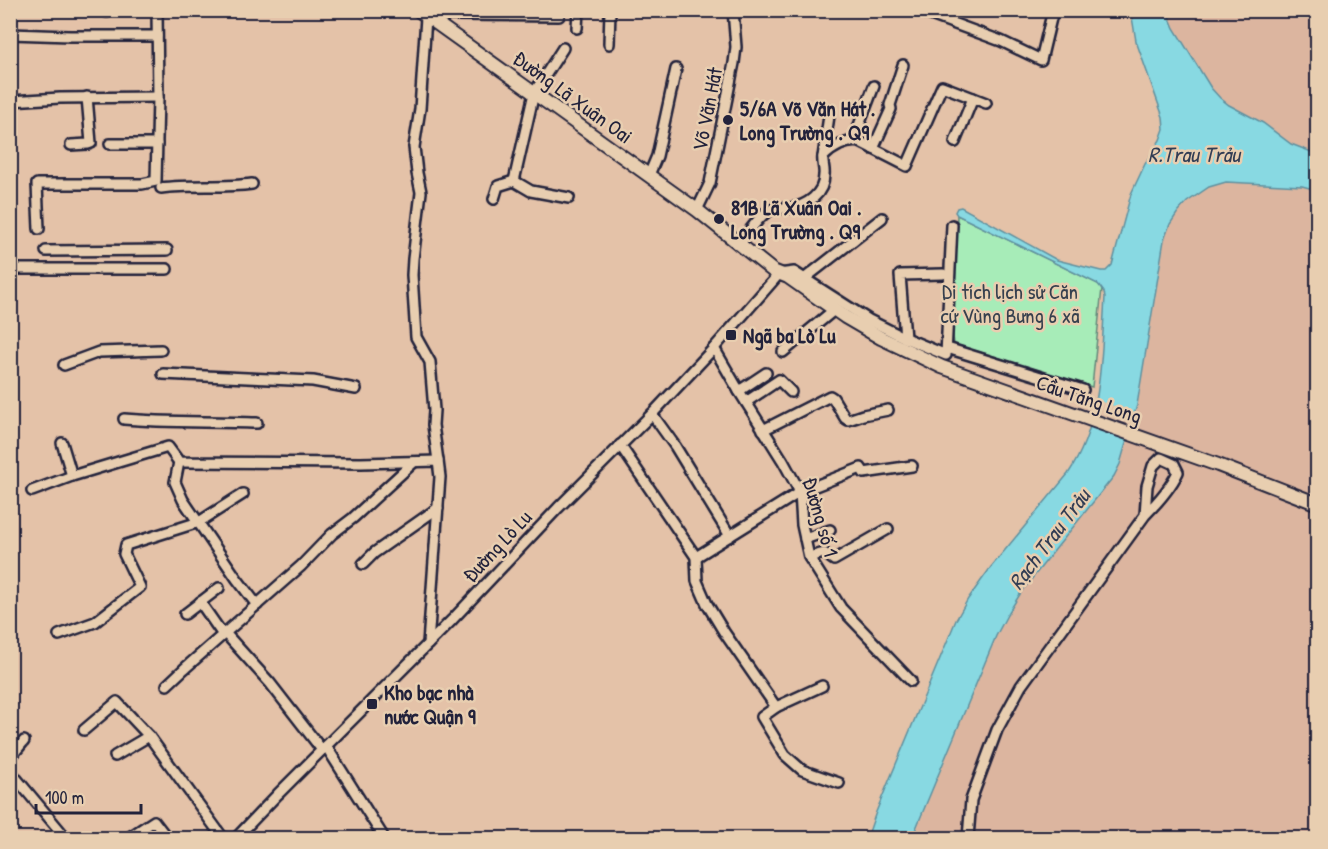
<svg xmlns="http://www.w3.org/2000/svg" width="1328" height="849" font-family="'Patrick Hand',sans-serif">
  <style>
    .built { fill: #dcb59f }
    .green { fill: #a7ecb8; stroke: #64877a; stroke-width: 1.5 }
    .water { fill: #88d9e2; stroke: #5f909f; stroke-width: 1.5 }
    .pier { fill: #e4c2a8 }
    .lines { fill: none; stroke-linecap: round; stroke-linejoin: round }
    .minor-casing { stroke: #22223b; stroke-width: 14 }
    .major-casing { stroke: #22223b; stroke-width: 16 }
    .minor { stroke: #e8ceb0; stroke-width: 9 }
    .major { stroke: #e8ceb0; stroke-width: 12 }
    .poi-dot { fill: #22223b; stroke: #e8ceb0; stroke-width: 2 }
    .labels { text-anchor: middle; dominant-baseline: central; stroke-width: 5; stroke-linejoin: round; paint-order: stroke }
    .street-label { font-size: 21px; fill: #22223b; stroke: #e8ceb0 }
    .poi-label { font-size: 21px; font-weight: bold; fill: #22223b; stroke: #e8ceb0; text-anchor: start }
    .park-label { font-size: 21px; fill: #36404e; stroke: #e8ceb0 }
    .water-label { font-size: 22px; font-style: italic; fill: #313d54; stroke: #e8ceb0 }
  </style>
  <rect width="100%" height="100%" fill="#e4c2a8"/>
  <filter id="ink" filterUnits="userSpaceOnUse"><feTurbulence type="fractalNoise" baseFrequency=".0167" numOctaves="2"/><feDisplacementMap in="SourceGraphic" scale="12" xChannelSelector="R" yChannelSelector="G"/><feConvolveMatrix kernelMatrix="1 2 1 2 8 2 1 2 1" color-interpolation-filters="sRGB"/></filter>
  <g filter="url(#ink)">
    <path class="built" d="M1167,11H1317V838H913L996,636L1007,615L1022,591L1127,443L1137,405L1164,240L1174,28Z"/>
    <path class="green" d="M957,215L1098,284L1102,288L1092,387L954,344L952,328Z"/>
    <path class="water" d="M1131,11H1167L1174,28L1211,88L1220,98L1229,105L1263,123L1291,144L1317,154V190L1302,186L1226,182L1209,187L1187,202L1178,212L1170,224L1164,240L1137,405L1120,464L1114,476L1022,591L1007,615L996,636L912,838H867L876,812L956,620L968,599L991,567L1068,474C1103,422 1101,357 1105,297L1104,292L1098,284L957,215L955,212L957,208L961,207L1057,260L1101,271H1106L1112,265L1131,194L1145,164L1160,140L1164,129L1163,117L1136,41Z"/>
    <path class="pier" d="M1093,399L1138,414L1134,429L1089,414Z"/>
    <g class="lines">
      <g class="minor-casing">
        <g id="minor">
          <path d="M917,10L1001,41L1041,60L1053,10"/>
          <path d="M107,12V10"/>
          <path d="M451,15L559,16"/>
          <path d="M426,17L420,109L414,147L417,173L421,192L413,259L412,275L416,337L430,362L434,410L433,425L438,461"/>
          <path d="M577,28L578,10"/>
          <path d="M10,34L70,36H157"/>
          <path d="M609,44L610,10"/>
          <path d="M563,48L534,93L514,181L531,191L569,198"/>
          <path d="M10,101L60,98L158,97"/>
          <path d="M853,141L874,86"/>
          <path d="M955,142L973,98"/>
          <path d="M110,144H157"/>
          <path d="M71,145L88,144L91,143L87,97"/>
          <path d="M873,149L891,109L890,105L903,65"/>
          <path d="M823,157L830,109"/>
          <path d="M649,175L657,156L676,69"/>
          <path d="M161,188C191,184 222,188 252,184"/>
          <path d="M494,199L498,186L514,181"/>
          <path d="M697,210L710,183L734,63L736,47L733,10"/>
          <path d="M39,229L37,184H142L156,181L158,97L157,10"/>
          <path d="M739,245C747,235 757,218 767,212C772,208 782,208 790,208C807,206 824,194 824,175C825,169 822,163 823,157C832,148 847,139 860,142L907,166L942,86L986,103"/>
          <path d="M46,251L167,250"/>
          <path d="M11,269H167"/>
          <path d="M804,279L882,218"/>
          <path d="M905,338L900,275L943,274"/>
          <path d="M714,348L739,391L783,461L800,492L802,525L809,557L841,608L911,681"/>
          <path d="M947,348L1083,390"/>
          <path d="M783,352L834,310"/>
          <path d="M64,365L99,352L161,350"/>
          <path d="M163,374L313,381L356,389"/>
          <path d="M739,391L766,373"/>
          <path d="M746,402L779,380L791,392"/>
          <path d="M652,414L675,446L730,536"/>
          <path d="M124,419C168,423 212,421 257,423"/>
          <path d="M763,430L830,396L833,398L845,418L848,420L863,415L888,410"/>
          <path d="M62,443L72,476"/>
          <path d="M620,445L696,557L697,581L707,604L724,632L776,707L762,717L785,755L802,770L839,783"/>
          <path d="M179,462L175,482L183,500L237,579L257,605"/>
          <path d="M32,491L72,476L168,447L179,462L361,463L438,461L440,477L428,644"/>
          <path d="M805,539L830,530"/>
          <path d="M696,557L800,492L861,468L864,473L912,466"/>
          <path d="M809,557L824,553L834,560L888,529"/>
          <path d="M363,564L374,553L438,508"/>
          <path d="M200,602L223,635"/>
          <path d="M185,614L219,588"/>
          <path d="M225,633L270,683L322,750"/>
          <path d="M59,635L95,622L140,587L124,554L126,545L199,522L243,494"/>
          <path d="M167,685L184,669L301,566L332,534L353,518L414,462"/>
          <path d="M776,707L822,686"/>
          <path d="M84,730L117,702L149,736L223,838"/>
          <path d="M326,746L384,838"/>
          <path d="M115,756L149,736"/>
          <path d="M10,758L24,741"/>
          <path d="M10,771L66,838"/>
          <path d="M128,838L154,821L167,838"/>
          <path d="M236,838L278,794L452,620L558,508L652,414L714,348L779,274L794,272L869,320L905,338L946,355L952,225"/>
          <path d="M968,838L971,800L997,730L1021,686L1145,515C1158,502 1170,489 1178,472L1174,464L1161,458L1153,466L1147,486L1145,515"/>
        </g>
      </g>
      <g class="major-casing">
        <path id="major" d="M418,10L697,210L773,271L788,277L845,317L881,338L942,367L1218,465L1318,504"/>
      </g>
      <use href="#minor" class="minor"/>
      <use href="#major" class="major"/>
    </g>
  </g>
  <g class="poi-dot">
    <circle cx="728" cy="120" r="6"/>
    <circle cx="719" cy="219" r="6"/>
    <rect x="725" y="329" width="12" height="12" rx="3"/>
    <rect x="366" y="698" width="12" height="12" rx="3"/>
  </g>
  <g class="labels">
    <g class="street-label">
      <text transform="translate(573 97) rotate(36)">Đường Lã Xuân Oai</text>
      <text transform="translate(707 109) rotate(-79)">Võ Văn Hát</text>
      <text transform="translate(1089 399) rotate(19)">Cầu Tăng Long</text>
      <text transform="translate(821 517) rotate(74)">Đường số 1</text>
      <text transform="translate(497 546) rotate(-47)">Đường Lò Lu</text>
    </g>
    <g class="poi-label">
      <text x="740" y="108">5/6A Võ Văn Hát .<tspan x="740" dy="24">Long Trường . Q9</tspan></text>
      <text x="731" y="207">81B Lã Xuân Oai .<tspan x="731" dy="24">Long Trường . Q9</tspan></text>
      <text x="743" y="335">Ngã ba Lò Lu</text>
      <text x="384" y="692">Kho bạc nhà<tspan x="384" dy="24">nước Quận 9</tspan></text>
    </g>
    <g class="park-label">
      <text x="1010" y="291">Di tích lịch sử Căn<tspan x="1010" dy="24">cứ Vùng Bưng 6 xã</tspan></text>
    </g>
    <g class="water-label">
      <text x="1194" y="154">R.Trau Trảu</text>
      <text transform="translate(1049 539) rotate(-53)">Rạch Trau Trảu</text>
    </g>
  </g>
  <rect width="1328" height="849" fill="none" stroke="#e8ceb0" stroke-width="36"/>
  <rect x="18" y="18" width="1292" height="813" fill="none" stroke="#22223b" stroke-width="2" filter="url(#ink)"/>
  <path d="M36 804v9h105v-9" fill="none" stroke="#22223b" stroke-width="3"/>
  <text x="45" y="804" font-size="18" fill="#22223b" stroke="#e8ceb0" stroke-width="4.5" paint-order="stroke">100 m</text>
</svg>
